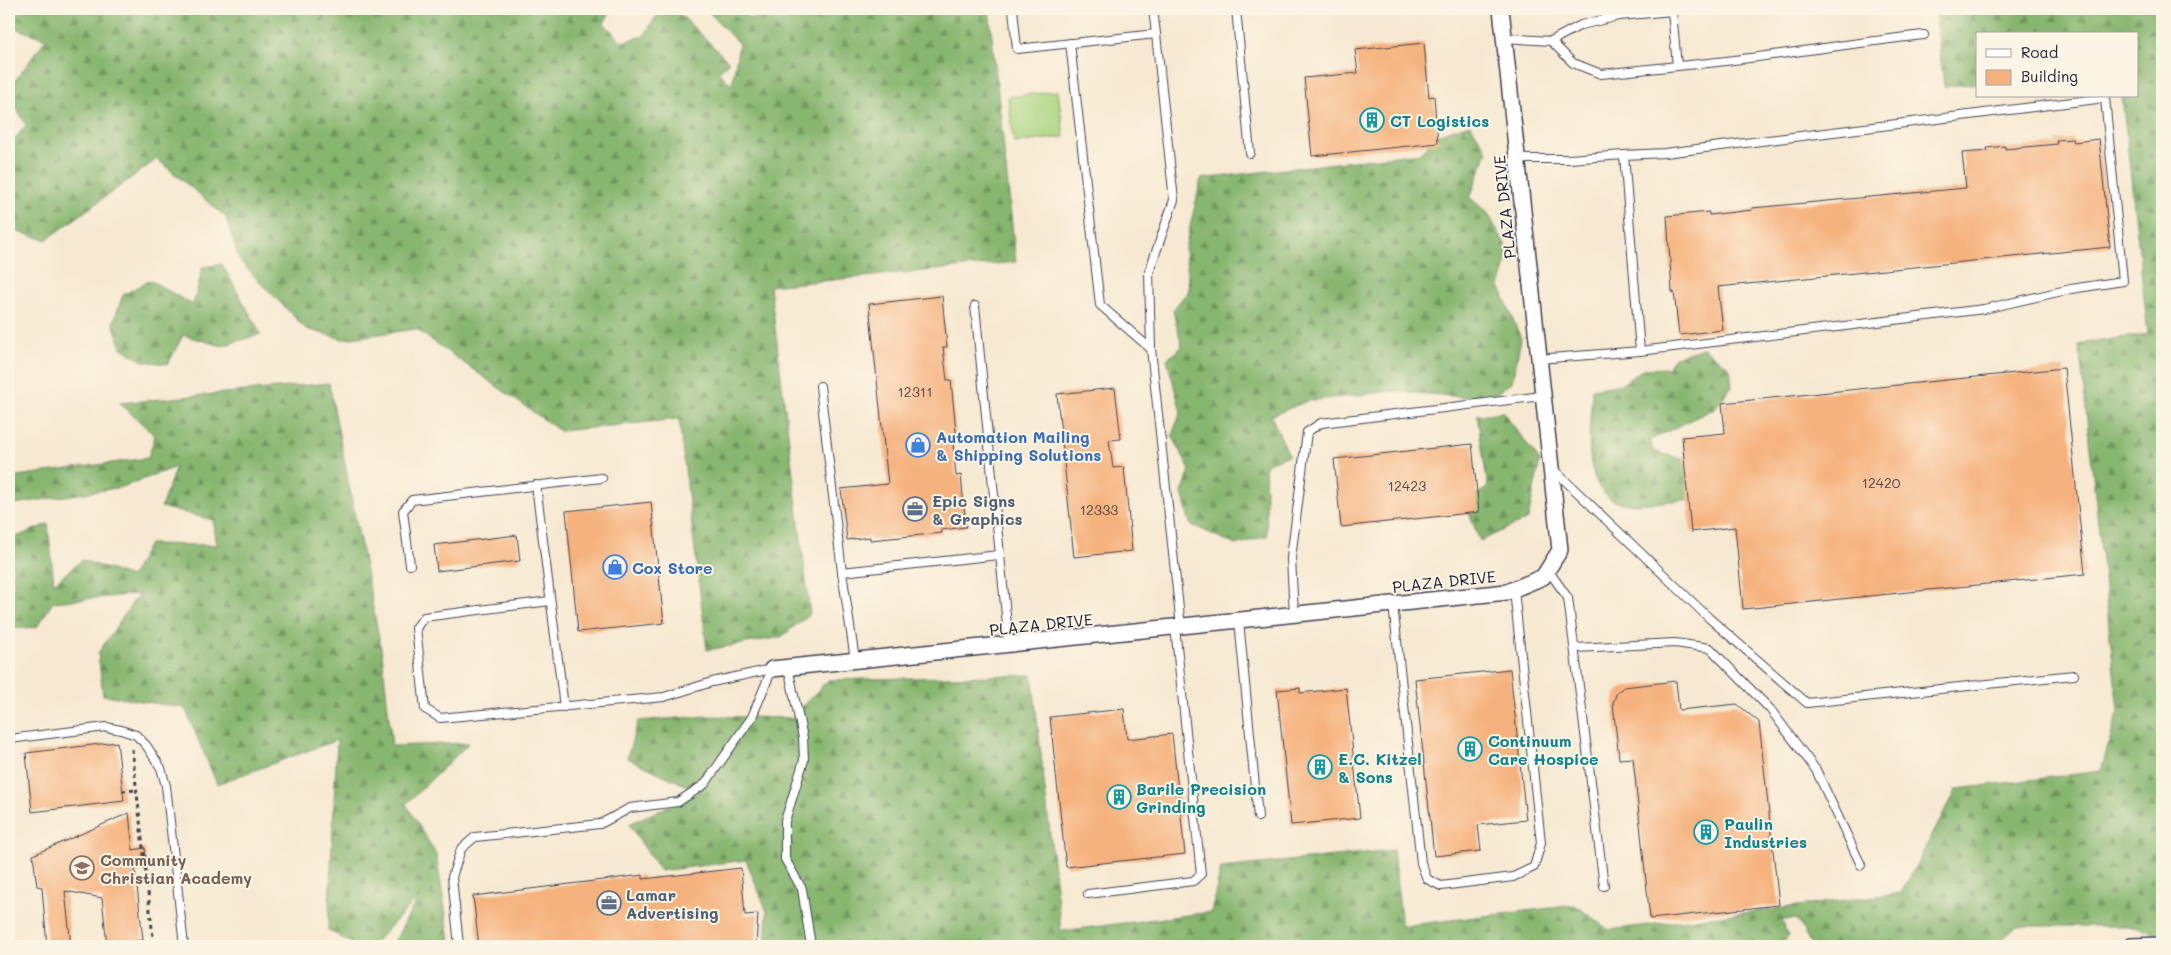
<svg xmlns="http://www.w3.org/2000/svg" width="2171" height="955" font-family="Mali,sans-serif">
  <style>
    .forest { fill: url(#forest-firs); stroke: #546c55 }
    .park { fill: #aad581; stroke: #667c5e }
    .building { fill: #f6b27e }
    .lines { fill: none; stroke-linecap: round; stroke-linejoin: round }
    .service-casing { stroke: #424052; stroke-width: 10 }
    .minor-casing { stroke: #424052; stroke-width: 18 }
    .path { stroke: #424052; stroke-width: 3; stroke-dasharray: 4 4; stroke-linecap: butt }
    .service { stroke: #fff; stroke-width: 8 }
    .minor { stroke: #fff; stroke-width: 15 }
    .labels { text-anchor: middle; dominant-baseline: central; stroke-width: 4; stroke-linejoin: round; paint-order: stroke }
    .number-label { font-size: 14px; fill: #57464c }
    .culture-label { font-size: 16px; font-weight: bold; fill: #0d838f; stroke: #fcf5e5; text-anchor: start }
    .street-label { font-size: 16px; fill: #22223b; stroke: #fcf5e5 }
    .shop-label { font-size: 16px; font-weight: bold; fill: #366cbe; stroke: #fcf5e5; text-anchor: start }
    .service-label { font-size: 16px; font-weight: bold; fill: #4e5e75; stroke: #fcf5e5; text-anchor: start }
    .education-label { font-size: 16px; font-weight: bold; fill: #785e54; stroke: #fcf5e5; text-anchor: start }
  </style>
  <defs>
    <pattern id="forest-firs" width="22" height="20" patternUnits="userSpaceOnUse" patternTransform="scale(1.25)"><rect width="22" height="20" fill="#87b66f"/><path d="M5 1l3.5 6h-7zM16 11l3.5 6h-7z" fill="#6e945c"/></pattern>
  </defs>
  <rect width="100%" height="100%" fill="#fcf5e5"/>
  <filter id="ink" filterUnits="userSpaceOnUse"><feTurbulence type="fractalNoise" baseFrequency=".02" numOctaves="2"/><feDisplacementMap in="SourceGraphic" scale="10" xChannelSelector="R" yChannelSelector="G"/><feConvolveMatrix kernelMatrix="1 2 1 2 8 2 1 2 1" color-interpolation-filters="sRGB"/></filter>
  <filter id="wash" filterUnits="userSpaceOnUse"><feTurbulence type="fractalNoise" baseFrequency=".0096" numOctaves="4" result="noise"/><feDisplacementMap in="SourceGraphic" scale="20" xChannelSelector="R" yChannelSelector="G"/><feGaussianBlur stdDeviation="1.12" result="paint"/><feColorMatrix in="noise" values="0 0 0 0 0 0 0 0 0 0 0 0 0 0 0 0 0 1.4 0 .05"/><feComposite in="paint" operator="in"/></filter>
  <g filter="url(#wash)">
    <rect width="100%" height="100%" fill="#f7e9d1"/>
    <g class="forest">
      <path d="M9,9H612L604,23L622,42L644,36L657,15L678,12L729,62L718,72L732,85L739,44L708,11L710,9H734L752,19L755,9H989L1016,262L770,286L810,614L781,637L707,650L679,419L560,431L416,329L343,339L306,329L239,260L226,217L157,159L46,240L9,229V146L26,125L9,94V89L46,39L9,26Z"/>
      <path d="M1935,9H2162V937L2138,926H2017L1995,946H1812L1797,919L1782,920L1788,936L1779,946H765L767,911L746,860L660,871L629,824L700,792L627,758L638,721L705,716L791,718L828,680L1032,675L1061,931L1211,912L1221,868L1393,850L1402,926L1575,905L1609,930L1901,893L1957,789L2101,771L2118,711L2079,344L2148,334L2122,96H2137V34H1977V83L1944,87Z"/>
      <path d="M1470,124L1487,151L1470,198L1487,212L1509,251L1500,287L1521,339L1512,382L1488,399L1393,391L1307,401L1271,416L1289,455L1265,464L1267,536L1236,545L1190,524L1182,493L1190,470L1172,435L1181,412L1167,359L1182,347L1173,310L1189,290L1185,249L1201,179L1421,153L1436,135Z"/>
      <path d="M222,264L261,334L222,346L183,335L168,364L142,361L121,347L113,323L123,295L150,280L193,305L203,267Z"/>
      <path d="M1703,348L1730,368L1732,386L1715,408L1650,440L1653,451L1689,461L1694,499C1679,500 1631,506 1621,503C1578,492 1591,423 1592,389L1622,384L1643,369L1668,368L1675,357Z"/>
      <path d="M329,383L382,653L392,746L469,743L406,804L436,854L451,946H392L419,896L372,946H356L328,930L337,740L217,784L185,708L103,695L98,653L139,594L53,602L37,627L9,629V588L14,589L11,539L48,524L54,583L82,560L131,577L149,544L217,545L213,520L161,507L176,467L122,487L9,505V477L148,458L155,436L120,403Z"/>
      <path d="M1503,412L1540,461L1528,519L1480,541L1465,503L1488,487L1477,415Z"/>
    </g>
    <path class="park" d="M1058,91L1064,137L1014,143L1008,97Z"/>
    <g id="blocks">
      <g class="building">
        <path d="M1424,43L1429,97L1434,96L1438,143L1312,156L1304,78L1358,73L1355,50Z"/>
        <path d="M2073,139L2074,142L2099,139L2110,247L1718,287L1723,330L1679,335L1674,292H1672L1667,216L1709,212V215L1752,210V208L1966,188L1962,153L1988,151L1987,148L2005,146V149L2057,144L2056,140Z"/>
        <path d="M942,296L947,347H943L947,380H951L957,442L953,443L956,476L961,475L966,527L941,530L942,533L870,540V537L847,540L841,489L888,484L869,304Z"/>
        <path d="M2064,368L2085,574L1743,609L1735,527L1691,532L1682,437L1725,433L1722,403Z"/>
        <path d="M1115,388L1121,439L1109,440L1113,468L1124,467L1132,551L1074,557L1057,394Z"/>
        <path d="M1472,444L1479,512L1341,527L1334,459Z"/>
        <path d="M651,502L664,623L578,632L566,511Z"/>
        <path d="M517,535L520,561L437,571L434,545Z"/>
        <path d="M1510,669L1526,820L1478,825L1481,851L1434,856L1415,679Z"/>
        <path d="M1676,681L1679,710L1737,704L1759,722L1779,905L1650,919L1633,758L1619,759L1613,703L1617,692L1624,687Z"/>
        <path d="M1300,688V693L1346,688L1360,818L1291,825L1277,690Z"/>
        <path d="M1124,709L1127,739L1172,734L1185,854L1066,867L1050,717Z"/>
        <path d="M117,742L124,801L32,812L26,753Z"/>
        <path d="M129,813L133,850L145,848L147,868L135,869L143,940L135,941V946H107L102,898L65,891L71,946H47L42,887L37,886L33,855Z"/>
        <path d="M741,868L745,915L758,914L756,946H479L473,896L643,875V879Z"/>
      </g>
    </g>
  </g>
  <g filter="url(#ink)">
    <use href="#blocks" fill-opacity="0" stroke="#424052" stroke-width="1"/>
    <g class="lines">
      <g class="service-casing">
        <g id="service">
          <path d="M1013,9L1017,49L1156,34L1153,9"/>
          <path d="M1236,9L1250,153"/>
          <path d="M1156,34L1174,200L1149,272L1151,349L1181,627"/>
          <path d="M1504,38L1551,41L1581,25L1619,16L1672,11L1677,66C1760,59 1841,44 1924,35"/>
          <path d="M1551,41L1573,63L1601,74L1677,66"/>
          <path d="M1070,43L1100,305L1151,349"/>
          <path d="M1624,155L1665,153L2105,98L2123,281L2071,289L1984,309L1640,351"/>
          <path d="M1517,159H1569L1624,155L1640,351L1538,359"/>
          <path d="M975,306L1009,645"/>
          <path d="M820,386L842,572L999,555"/>
          <path d="M1553,469L1709,618L1807,703L2074,675"/>
          <path d="M536,485L564,707"/>
          <path d="M410,565L403,511L412,500L602,478"/>
          <path d="M1548,570L1568,598L1604,886"/>
          <path d="M842,572L855,660"/>
          <path d="M550,601L424,617L416,628L425,709L440,718L664,697L712,682L772,669"/>
          <path d="M1393,604L1421,863L1427,879L1441,886L1513,877L1534,867L1541,843L1514,590"/>
          <path d="M1294,615L1291,558L1307,432L1321,423L1542,396"/>
          <path d="M1239,621L1258,817"/>
          <path d="M1575,648L1675,643L1710,648L1770,709L1816,770L1861,865"/>
          <path d="M788,667L803,738L804,760L785,821V859L802,889L811,946"/>
          <path d="M9,739L106,727L121,730L136,735L146,745L161,768L166,786L184,946"/>
          <path d="M1088,894L1193,881L1201,874L1175,627"/>
          <path d="M459,946L452,877L461,849L475,837L600,824L630,808L678,802L705,784L752,717L772,669"/>
        </g>
      </g>
      <g class="minor-casing">
        <g id="minor">
          <path d="M772,669L1507,592L1543,577L1560,550L1501,9"/>
          <path d="M2131,946L2162,945"/>
        </g>
      </g>
      <g class="path">
        <path d="M132,749L154,946"/>
        <path d="M122,791L136,790"/>
      </g>
      <use href="#service" class="service"/>
      <use href="#minor" class="minor"/>
    </g>
  </g>
  <defs>
    <g id="building-ring" transform="scale(1.25)"><circle r="9.5" fill="#fcf5e5" stroke="#0f9aa8" stroke-width="1.5"/><path d="M-4-6H4V6H1V3H-1V6H-4ZM-2.5-4.3h1.7v1.8h-1.7ZM.8-4.3h1.7v1.8H.8ZM-2.5-1h1.7V.8h-1.7ZM.8-1h1.7V.8H.8Z" fill="#0f9aa8"/></g>
    <g id="shop-ring" transform="scale(1.25)"><circle r="9.5" fill="#fcf5e5" stroke="#3f7fe0" stroke-width="1.5"/><path d="M-5-2.5h2.3a2.7 3.5 0 0 1 5.4 0H5L5.5 6h-11ZM-1.5-2.5h3a1.5 2.3 0 0 0-3 0Z" fill="#3f7fe0"/></g>
    <g id="office-ring" transform="scale(1.25)"><circle r="9.5" fill="#fcf5e5" stroke="#5c6f8a" stroke-width="1.5"/><path d="M-6-3h4V-5.5h4V-3h4V5H-6ZM-1-4.5V-3h2v-1.5ZM-6 0V1H6V0Z" fill="#5c6f8a"/></g>
    <g id="school-ring" transform="scale(1.25)"><circle r="9.5" fill="#fcf5e5" stroke="#8d6e63" stroke-width="1.5"/><path d="M0-5L7-2L0 1L-7-2ZM-4 1L0 2.5L4 1V4Q0 6-4 4Z" fill="#8d6e63"/></g>
  </defs>
  <g fill-rule="evenodd">
    <use href="#building-ring" x="1372" y="120"/>
    <use href="#shop-ring" x="918" y="445"/>
    <use href="#office-ring" x="915" y="509"/>
    <use href="#shop-ring" x="615" y="567"/>
    <use href="#building-ring" x="1470" y="749"/>
    <use href="#building-ring" x="1320" y="767"/>
    <use href="#building-ring" x="1119" y="797"/>
    <use href="#building-ring" x="1706" y="832"/>
    <use href="#school-ring" x="82" y="868"/>
    <use href="#office-ring" x="609" y="903"/>
  </g>
  <g class="labels">
    <g class="number-label">
      <text x="915" y="391">12311</text>
      <text x="1881" y="482">12420</text>
      <text x="1407" y="485">12423</text>
      <text x="1099" y="509">12333</text>
    </g>
    <g class="culture-label">
      <text x="1390" y="120">CT Logistics</text>
      <text x="1488" y="740">Continuum<tspan x="1488" dy="18">Care Hospice</tspan></text>
      <text x="1338" y="758">E.C. Kitzel<tspan x="1338" dy="18">&amp; Sons</tspan></text>
      <text x="1136" y="788">Barile Precision<tspan x="1136" dy="18">Grinding</tspan></text>
      <text x="1724" y="823">Paulin<tspan x="1724" dy="18">Industries</tspan></text>
    </g>
    <g class="street-label">
      <text transform="translate(1504 207) rotate(-96)">PLAZA DRIVE</text>
      <text transform="translate(1444 581) rotate(-6)">PLAZA DRIVE</text>
      <text transform="translate(1041 624) rotate(-6)">PLAZA DRIVE</text>
    </g>
    <g class="shop-label">
      <text x="936" y="436">Automation Mailing<tspan x="936" dy="18">&amp; Shipping Solutions</tspan></text>
      <text x="632" y="567">Cox Store</text>
    </g>
    <g class="service-label">
      <text x="932" y="500">Epic Signs<tspan x="932" dy="18">&amp; Graphics</tspan></text>
      <text x="626" y="894">Lamar<tspan x="626" dy="18">Advertising</tspan></text>
    </g>
    <g class="education-label">
      <text x="100" y="859">Community<tspan x="100" dy="18">Christian Academy</tspan></text>
    </g>
  </g>
  <rect width="2171" height="955" fill="none" stroke="#fcf5e5" stroke-width="30"/>
  <rect x="1976" y="32" width="162" height="65" fill="#fcf5e5" stroke="#a5a1a1"/>
  <rect x="1986" y="49" width="25" height="8" fill="#ffffff" stroke="#a5a1a1"/>
  <text x="2021" y="58" font-size="15" fill="#22223b">Road</text>
  <rect x="1986" y="70" width="25" height="15" fill="#f6b27e" stroke="#a5a1a1"/>
  <text x="2021" y="82" font-size="15" fill="#22223b">Building</text>
</svg>
